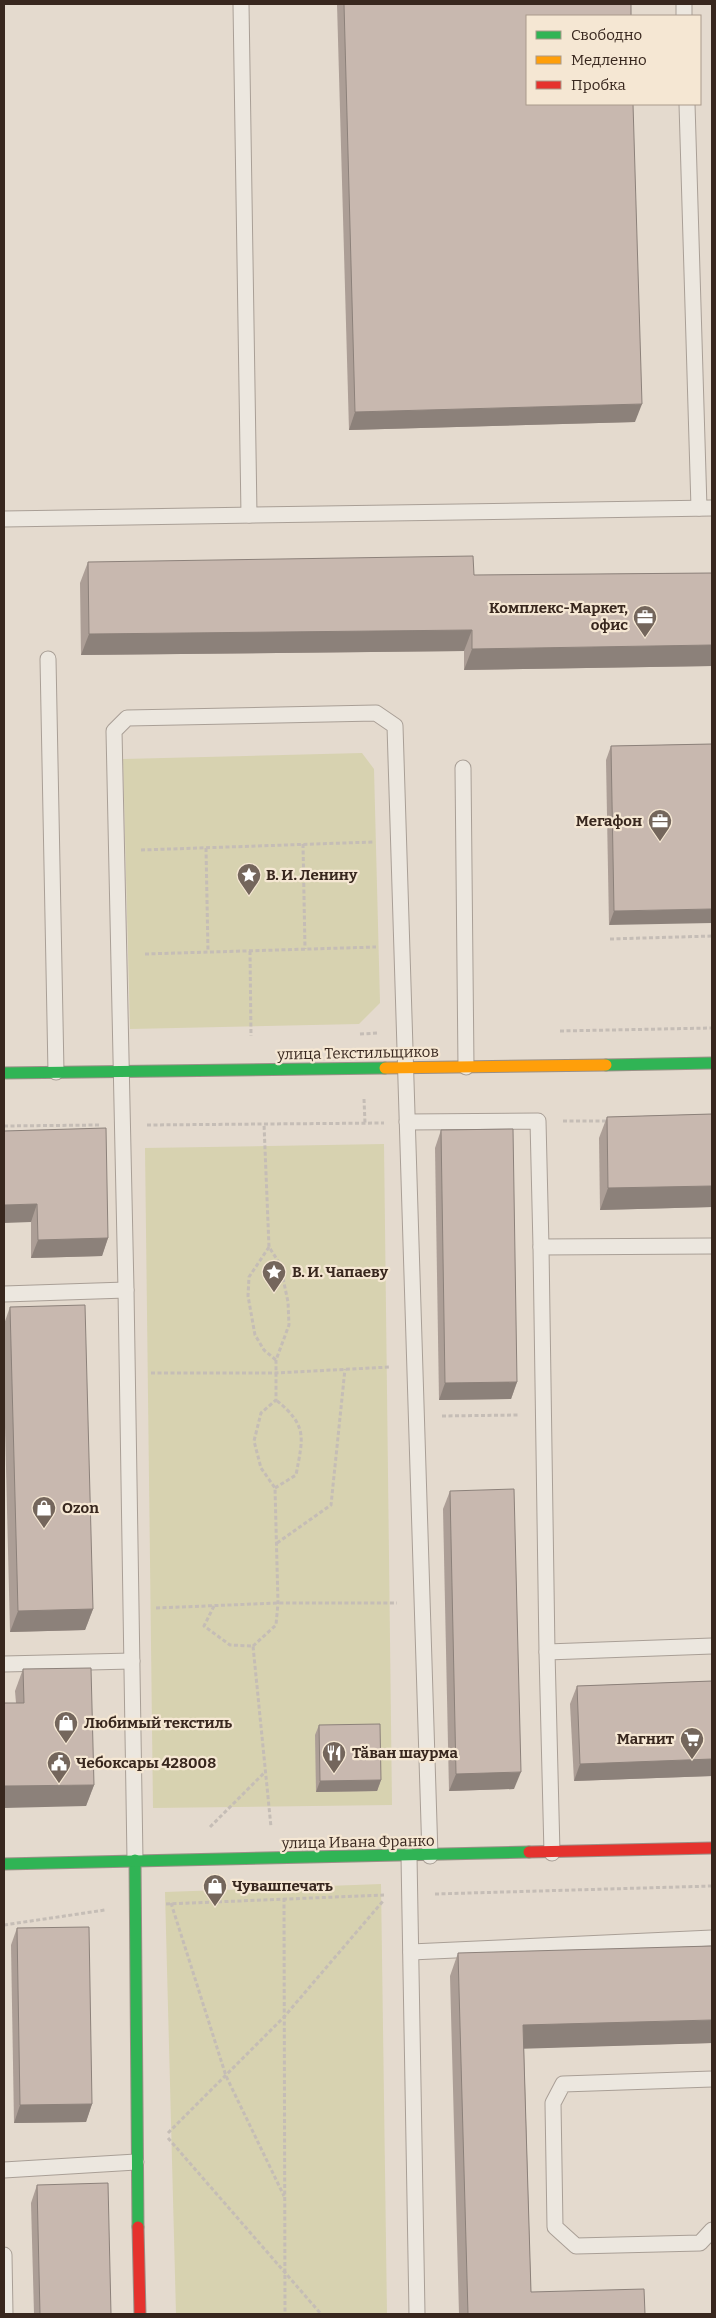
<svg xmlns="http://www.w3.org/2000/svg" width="716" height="2318" font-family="Bitter,serif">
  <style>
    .green { fill: #d7d2b0 }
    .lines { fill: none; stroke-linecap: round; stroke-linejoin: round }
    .lane-casing { stroke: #a99f96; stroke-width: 17 }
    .fast-casing { stroke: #998f86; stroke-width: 13 }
    .slow-casing { stroke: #998f86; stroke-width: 13 }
    .jam-casing { stroke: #998f86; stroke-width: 13 }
    .path { stroke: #c5bdb6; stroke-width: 3; stroke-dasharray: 4 2.5; stroke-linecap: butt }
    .lane { stroke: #ece7df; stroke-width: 15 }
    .fast { stroke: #30b455; stroke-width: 11 }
    .slow { stroke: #ff9f0a; stroke-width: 11 }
    .jam { stroke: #e5322d; stroke-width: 11 }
    .wall { fill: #ac9e96 }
    .shaded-wall { fill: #8c817a }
    .building { fill: #c8b8af; stroke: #8c817a }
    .labels { text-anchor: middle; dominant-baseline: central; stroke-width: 4.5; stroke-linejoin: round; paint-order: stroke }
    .poi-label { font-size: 15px; font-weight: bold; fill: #38271e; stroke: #f5e7d3; text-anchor: start }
    .street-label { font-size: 15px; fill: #38271e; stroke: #f5e7d3 }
  </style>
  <rect width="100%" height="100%" fill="#e4dace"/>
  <g class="green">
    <path d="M362,753L374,769L380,1003L359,1024L130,1029L123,759Z"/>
    <path d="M384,1144L392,1805L153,1808L145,1148Z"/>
    <path d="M381,1884L387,2314H176L165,1892Z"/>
  </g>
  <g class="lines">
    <g class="lane-casing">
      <g id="lane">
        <path d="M241,4L249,515"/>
        <path d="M684,4V16"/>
        <path d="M687,104L699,508"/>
        <path d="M4,519L712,508"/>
        <path d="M48,659L56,1072"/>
        <path d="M463,768L466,1067"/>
        <path d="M407,1122L538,1121L541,1247"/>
        <path d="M4,1294L126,1290"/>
        <path d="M547,1652L541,1247L712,1246"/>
        <path d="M4,1664L132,1661"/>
        <path d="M552,1853L547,1652L712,1646"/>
        <path d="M409,1856L417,2314"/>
        <path d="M135,1860L126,1290L114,731L127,718L376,713L395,726L430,1856"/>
        <path d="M411,1952L712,1938"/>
        <path d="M712,2079L563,2084L553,2103L555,2227L576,2246L700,2243L712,2230"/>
        <path d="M4,2170L136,2162"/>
        <path d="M4,2255L5,2314"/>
      </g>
    </g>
    <g class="fast-casing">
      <g id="fast">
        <path d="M606,1065L712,1063"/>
        <path d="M4,1073L385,1068"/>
        <path d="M135,1860L138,2227"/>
        <path d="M4,1864L529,1852"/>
      </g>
    </g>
    <g class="slow-casing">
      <path id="slow" d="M385,1068L606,1065"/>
    </g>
    <g class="jam-casing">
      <g id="jam">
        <path d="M529,1852L712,1848"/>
        <path d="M138,2227L140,2314"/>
      </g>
    </g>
    <g class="path">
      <path d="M303,844L305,949"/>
      <path d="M206,848L208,952"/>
      <path d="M141,850L373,842"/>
      <path d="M610,939L712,936"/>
      <path d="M250,951L251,1036"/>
      <path d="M145,954L376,947"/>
      <path d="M560,1031L712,1028"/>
      <path d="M360,1034L378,1033"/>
      <path d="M364,1099L365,1123"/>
      <path d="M563,1121H609"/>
      <path d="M147,1125L384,1123"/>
      <path d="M4,1126L99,1125"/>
      <path d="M269,1247L249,1277L248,1296L255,1335L264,1350L276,1360"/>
      <path d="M151,1373H275L390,1367"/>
      <path d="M442,1416L518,1415"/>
      <path d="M275,1488L296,1475C303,1437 308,1426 276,1400"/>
      <path d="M277,1543L331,1505L345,1369"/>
      <path d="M214,1606L204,1626L230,1645L253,1646L271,1827"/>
      <path d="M156,1608L278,1603H397"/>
      <path d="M253,1646L276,1625L278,1603L275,1488L261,1468L254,1441L261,1413L276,1400V1360L289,1325L288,1302L280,1264L269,1247L264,1124"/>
      <path d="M210,1827L266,1771"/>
      <path d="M435,1894L712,1886"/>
      <path d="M284,1898L285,2314"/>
      <path d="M171,1903L226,2076L284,2196"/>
      <path d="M166,1904L384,1895"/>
      <path d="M4,1925L105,1910"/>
      <path d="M168,2133L284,2017L383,1901"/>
      <path d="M168,2138L321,2314"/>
    </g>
    <use href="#lane" class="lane"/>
    <use href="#fast" class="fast"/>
    <use href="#slow" class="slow"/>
    <use href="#jam" class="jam"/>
  </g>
  <g class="wall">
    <path d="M337,4H631L635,422L349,430Z"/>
    <path d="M88,562L474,575L712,573V666L464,670V651L81,655L80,583Z"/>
    <path d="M712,744L609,925L606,760L611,746Z"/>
    <path d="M712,1114V1207L600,1210L599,1138L607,1117Z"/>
    <path d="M441,1130L517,1382L511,1399L439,1400L435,1148Z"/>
    <path d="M4,1131L108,1238L102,1256L31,1258V1222Z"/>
    <path d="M10,1307L93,1609L85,1630L10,1632L4,1386V1324Z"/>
    <path d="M450,1491L514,1789L449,1791L443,1509Z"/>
    <path d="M23,1669L94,1785L86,1806L16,1703L15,1691Z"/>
    <path d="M712,1681V1776L574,1781L570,1704L577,1686Z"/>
    <path d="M319,1725L381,1780L377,1791L316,1792L315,1735Z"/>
    <path d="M17,1928L92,2104L86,2122L14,2123L11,1945Z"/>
    <path d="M458,1953L712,2043L524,2048L531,2292L645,2314H459L450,1976Z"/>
    <path d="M37,2185L111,2314H34L31,2203Z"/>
  </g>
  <g class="shaded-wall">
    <path d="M642,404L635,422L349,430L355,412Z"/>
    <path d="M472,630L464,651L81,655L89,634Z"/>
    <path d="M712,645V666L464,670L472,649Z"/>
    <path d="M712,909V923L609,925L614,911Z"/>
    <path d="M712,1186V1207L600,1210L608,1188Z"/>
    <path d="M37,1204L31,1222L4,1223V1205Z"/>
    <path d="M108,1238L102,1256L31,1258L38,1240Z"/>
    <path d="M517,1382L511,1399L439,1400L445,1383Z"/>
    <path d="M93,1609L85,1630L10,1632L18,1611Z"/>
    <path d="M712,1759V1776L574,1781L580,1764Z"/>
    <path d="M521,1772L514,1789L449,1791L456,1774Z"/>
    <path d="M381,1780L377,1791L316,1792L320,1781Z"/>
    <path d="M94,1785L86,1806L4,1808V1786Z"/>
    <path d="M712,2020V2043L515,2049L523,2025Z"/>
    <path d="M92,2104L86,2122L14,2123L20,2105Z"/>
  </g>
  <g class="building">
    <path d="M344,4H631V16H527V104H633L642,404L355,412Z"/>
    <path d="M473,556L474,575L712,573V645L472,649V630L89,634L88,562Z"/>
    <path d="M712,744V909L614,911L611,746Z"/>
    <path d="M712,1114V1186L608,1188L607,1117Z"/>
    <path d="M106,1128L108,1238L38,1240L37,1204L4,1205V1131Z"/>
    <path d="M513,1129L517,1382L445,1383L441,1130Z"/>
    <path d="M85,1305L93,1609L18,1611L10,1307Z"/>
    <path d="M514,1489L521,1772L456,1774L450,1491Z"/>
    <path d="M91,1668L94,1785L4,1786V1703H24L23,1669Z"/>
    <path d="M712,1681V1759L580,1764L577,1686Z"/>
    <path d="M380,1724L381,1780L320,1781L319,1725Z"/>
    <path d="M89,1927L92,2104L20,2105L17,1928Z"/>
    <path d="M712,1946V2020L523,2025L531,2292L644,2289L645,2314H468L458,1953Z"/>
    <path d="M108,2183L111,2314H40L37,2185Z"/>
  </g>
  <defs>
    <g id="office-pin" transform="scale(1.25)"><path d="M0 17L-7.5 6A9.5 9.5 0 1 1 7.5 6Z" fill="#74665c" stroke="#f5e7d3"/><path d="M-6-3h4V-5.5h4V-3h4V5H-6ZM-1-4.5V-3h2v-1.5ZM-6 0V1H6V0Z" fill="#fff"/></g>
    <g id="sight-pin" transform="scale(1.25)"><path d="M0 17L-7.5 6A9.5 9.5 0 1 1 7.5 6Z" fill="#74665c" stroke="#f5e7d3"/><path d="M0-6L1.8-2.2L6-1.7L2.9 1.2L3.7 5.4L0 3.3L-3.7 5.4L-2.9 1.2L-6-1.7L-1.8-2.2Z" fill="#fff"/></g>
    <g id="shop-pin" transform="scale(1.25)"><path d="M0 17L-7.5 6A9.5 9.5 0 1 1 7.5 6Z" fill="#74665c" stroke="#f5e7d3"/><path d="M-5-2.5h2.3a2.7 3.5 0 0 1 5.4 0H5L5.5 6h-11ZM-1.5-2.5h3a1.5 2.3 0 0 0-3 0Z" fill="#fff"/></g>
    <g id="supermarket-pin" transform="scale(1.25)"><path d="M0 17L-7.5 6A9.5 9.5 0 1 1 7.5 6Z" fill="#74665c" stroke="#f5e7d3"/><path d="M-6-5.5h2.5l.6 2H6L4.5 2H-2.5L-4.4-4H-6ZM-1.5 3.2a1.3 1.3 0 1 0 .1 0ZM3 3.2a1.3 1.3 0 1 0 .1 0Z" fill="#fff"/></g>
    <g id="restaurant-pin" transform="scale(1.25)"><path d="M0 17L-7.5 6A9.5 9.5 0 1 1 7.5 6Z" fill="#74665c" stroke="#f5e7d3"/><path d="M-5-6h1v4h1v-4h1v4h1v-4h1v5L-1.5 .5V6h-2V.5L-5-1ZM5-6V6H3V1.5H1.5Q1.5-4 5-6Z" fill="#fff"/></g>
    <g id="civic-pin" transform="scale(1.25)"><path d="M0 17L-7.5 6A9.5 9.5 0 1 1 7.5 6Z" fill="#74665c" stroke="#f5e7d3"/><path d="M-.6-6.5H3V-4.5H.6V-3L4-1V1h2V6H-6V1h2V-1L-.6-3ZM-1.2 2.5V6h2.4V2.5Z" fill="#fff"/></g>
  </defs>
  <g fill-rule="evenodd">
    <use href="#office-pin" x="645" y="617"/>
    <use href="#office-pin" x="660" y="821"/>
    <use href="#sight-pin" x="249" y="875"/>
    <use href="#sight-pin" x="274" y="1272"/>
    <use href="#shop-pin" x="44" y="1508"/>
    <use href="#shop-pin" x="66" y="1723"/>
    <use href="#supermarket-pin" x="692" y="1739"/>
    <use href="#restaurant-pin" x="334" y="1753"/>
    <use href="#civic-pin" x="59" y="1763"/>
    <use href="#shop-pin" x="215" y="1886"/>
  </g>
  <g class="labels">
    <g class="poi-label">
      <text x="628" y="608" text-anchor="end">Комплекс-Маркет,<tspan x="628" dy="17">офис</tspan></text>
      <text x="642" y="821" text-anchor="end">Мегафон</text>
      <text x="266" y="875">В. И. Ленину</text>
      <text x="292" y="1272">В. И. Чапаеву</text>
      <text x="62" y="1508">Ozon</text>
      <text x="84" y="1723">Любимый текстиль</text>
      <text x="674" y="1739" text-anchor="end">Магнит</text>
      <text x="352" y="1753">Тӑван шаурма</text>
      <text x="76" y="1763">Чебоксары 428008</text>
      <text x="232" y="1886">Чувашпечать</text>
    </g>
    <g class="street-label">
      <text transform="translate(358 1053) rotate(-1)">улица Текстильщиков</text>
      <text transform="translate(358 1842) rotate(-1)">улица Ивана Франко</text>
    </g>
  </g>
  <rect width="716" height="2318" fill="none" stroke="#38271e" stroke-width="10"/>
  <rect x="526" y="15" width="175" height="90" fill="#f5e7d3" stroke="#a99a8b"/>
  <rect x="536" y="31" width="25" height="8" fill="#30b455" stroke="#a99a8b"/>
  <text x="571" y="40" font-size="15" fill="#38271e">Свободно</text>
  <rect x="536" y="56" width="25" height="8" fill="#ff9f0a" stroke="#a99a8b"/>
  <text x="571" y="65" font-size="15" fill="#38271e">Медленно</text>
  <rect x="536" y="81" width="25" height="8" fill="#e5322d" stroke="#a99a8b"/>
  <text x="571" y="90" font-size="15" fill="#38271e">Пробка</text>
</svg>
